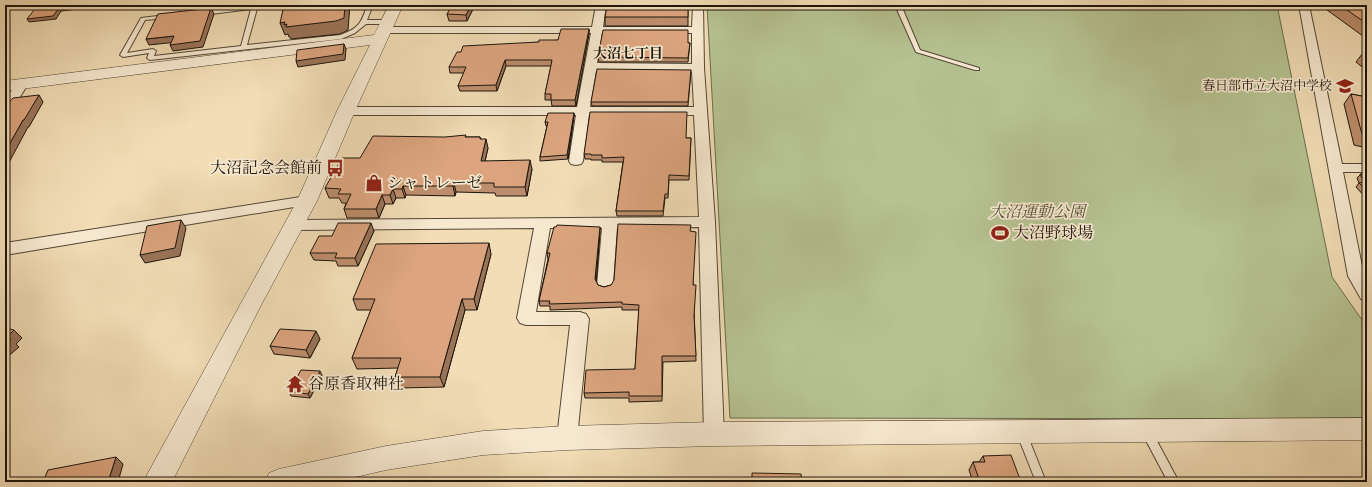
<svg xmlns="http://www.w3.org/2000/svg" width="1372" height="487" font-family="'IM FELL DW Pica','Noto Serif JP',serif">
  <style>
    .green { fill: #b6c292; stroke: #6a6c4f }
    .lines { fill: none; stroke-linecap: round; stroke-linejoin: round }
    .service-casing { stroke: #524736; stroke-width: 2 }
    .minor-casing { stroke: #524736; stroke-width: 2 }
    .tertiary-casing { stroke: #524736; stroke-width: 1 }
    .service { fill: #f7e9d0; fill-rule: evenodd }
    .minor { fill: #f7e9d0; fill-rule: evenodd }
    .tertiary { fill: #f7e9d0; fill-rule: evenodd }
    .wall { fill: #bd8e6d; stroke: #1d150c }
    .shaded-wall { fill: #9a7459; stroke: #1d150c }
    .building { fill: #dca57f; stroke: #1d150c }
    .labels { text-anchor: middle; dominant-baseline: central; stroke-width: 3.5; stroke-linejoin: round; paint-order: stroke }
    .far-poi-label { font-size: 13px; fill: #1d150c; stroke: #f7e9d0; text-anchor: end }
    .far-neighbourhood-label { font-size: 14px; font-weight: bold; fill: #1d150c; stroke: #f7e9d0 }
    .poi-label { font-size: 16px; fill: #1d150c; stroke: #f7e9d0; text-anchor: start }
    .park-label { font-size: 16px; font-style: italic; fill: #53523b; stroke: #f7e9d0 }
  </style>
  <rect width="100%" height="100%" fill="#f2ddb6"/>
  <filter id="stains"><feTurbulence type="fractalNoise" baseFrequency=".005" numOctaves="4"/><feColorMatrix values="0 0 0 0 .2 0 0 0 0 .09 0 0 0 0 .02 0 0 0 .5 -.17"/></filter>
  <radialGradient id="worn" r=".72"><stop offset=".6" stop-color="#630" stop-opacity="0"/><stop offset="1" stop-color="#630" stop-opacity=".3"/></radialGradient>
  <path class="green" d="M707,5H1277L1332,277L1367,327V419L730,418Z"/>
  <g class="lines">
    <g class="service-casing">
      <g id="service">
        <path d="M252,5H258L247,45L340,35C358,29 362,23 367,5H373L367,20H388L391,22L388,24H366L355,33L341,39L150,60L147,58L149,53L123,57L120,55L141,18L166,15L169,17L168,18L145,20L127,53L153,49L156,51L154,56L241,46L251,9L203,15L200,13L203,11Z"/>
        <path d="M895,5H901L920,50L979,68V70H975L916,52Z"/>
        <path d="M1147,429L1151,430L1179,482H1168L1142,433L1143,430Z"/>
        <path d="M1022,430L1026,431L1027,434L1046,482H1036L1017,434L1018,431Z"/>
      </g>
    </g>
    <g class="minor-casing">
      <g id="minor">
        <path d="M29,5H40C38,9 35,9 30,8Z"/>
        <path d="M596,5H606L603,27H692L693,5H703L704,68L715,222L724,434L721,440L714,443L707,440L704,434L699,227L617,228L613,285L611,289L605,291L599,289L597,285L602,228H550L536,312H580L586,314L589,319L577,438L574,444L567,447L560,444L557,438L570,325H526L520,323L517,318L534,228L295,230L289,229L287,225L289,221L295,220L699,217L694,115H589L583,161L581,164L576,165L571,164L569,161L576,115H346L341,114L339,111L341,108L346,107H577L591,33H384L378,30L384,27H592ZM602,33H692V64L597,63ZM596,71L692,72L694,107H590Z"/>
        <path d="M1299,5H1309L1342,164H1367V172H1343L1364,276L1367,280V301L1361,299L1348,276Z"/>
        <path d="M22,80L26,81L28,84L10,113L5,114V100L18,81Z"/>
        <path d="M307,196L312,198L315,201L312,204L5,255V243Z"/>
      </g>
    </g>
    <g class="tertiary-casing">
      <g id="tertiary">
        <path d="M389,5H403L355,111L317,201L259,309L172,482H143L297,201L337,111L370,45L5,91V81L374,35Z"/>
        <path d="M1367,418V440L714,446L567,450L483,455L386,470L334,482H265L269,473L279,469L386,446L483,431L567,426L714,422Z"/>
      </g>
    </g>
    <use href="#service" class="service"/>
    <use href="#minor" class="minor"/>
    <use href="#tertiary" class="tertiary"/>
  </g>
  <g class="wall">
    <path d="M475,5L467,21H449L447,14Z"/>
    <path d="M688,5V26H605V17Z"/>
    <path d="M1324,5H1367V39L1323,7Z"/>
    <path d="M589,29V34L576,106H552L551,100H545V94L551,66H506L497,91H460L458,86L464,73H450L449,67L461,52L539,42L558,40Z"/>
    <path d="M688,43H690L688,62H599L598,57Z"/>
    <path d="M1363,53H1367V71L1356,62Z"/>
    <path d="M691,70L688,106H592L591,102Z"/>
    <path d="M1351,94L1367,97V148L1354,145L1344,104Z"/>
    <path d="M574,113V116L568,159L540,161V157L547,126H546L545,122Z"/>
    <path d="M466,137H480L481,139L488,148L485,161L532,169L527,196H496L495,193L456,192L455,196L406,195L405,198H396L393,204H385L379,218H347L344,209L346,203H342L339,198H329L325,188L360,158Z"/>
    <path d="M686,138H691L689,180H669L668,198H665L663,216H617L616,211L623,162H602V160H591V159H585L584,154Z"/>
    <path d="M1362,173H1367V199L1356,187L1359,183L1357,178Z"/>
    <path d="M374,231L358,266H338L336,261L314,260L310,253L332,236Z"/>
    <path d="M691,231L696,361L663,362L662,401L629,402V398H585L584,393L635,369L639,310H622V307L550,310V306H540L539,301L548,259L547,253L600,232L596,281L598,285L604,287L611,285Z"/>
    <path d="M491,254L477,310H465L444,387L399,388L395,377L398,368L357,369L352,358L371,310H357L353,299Z"/>
    <path d="M320,339L310,358L274,354L270,346Z"/>
    <path d="M322,375L310,398L291,396L289,392Z"/>
    <path d="M983,456L1021,482H973L969,470L973,462H979Z"/>
  </g>
  <g class="shaded-wall">
    <path d="M83,5H105L104,6L61,11L56,19L29,22L27,19L59,8Z"/>
    <path d="M345,5H350L348,30L340,34L291,39L290,37H289L288,34L285,35L280,23Z"/>
    <path d="M471,5H475L467,21L466,15Z"/>
    <path d="M211,8L214,14L203,47L173,51L170,45Z"/>
    <path d="M589,29V34L576,106L575,100Z"/>
    <path d="M174,36L177,42L149,45L146,39Z"/>
    <path d="M344,44L346,49L345,60L298,67L296,61Z"/>
    <path d="M505,60L506,66L497,91L496,85Z"/>
    <path d="M39,95L43,102L29,127H28L6,168H5V152L23,120Z"/>
    <path d="M574,113V116L568,159L567,155Z"/>
    <path d="M486,139L488,148L483,170L481,161Z"/>
    <path d="M530,160L532,169L527,196L525,187Z"/>
    <path d="M454,183L456,192L455,196L453,186Z"/>
    <path d="M403,186L406,195L405,198L402,189Z"/>
    <path d="M393,189L396,198L393,204L390,195Z"/>
    <path d="M382,195L385,204L379,218L376,209Z"/>
    <path d="M181,220L186,228L180,256L145,263L140,255Z"/>
    <path d="M371,223L374,231L358,266L355,258Z"/>
    <path d="M600,227V232L596,285L595,279Z"/>
    <path d="M489,243L491,254L477,310L474,299Z"/>
    <path d="M462,299L465,310L444,387L440,377Z"/>
    <path d="M14,330L22,338L16,344L19,347L5,359V345L6,338Z"/>
    <path d="M316,331L320,339L310,358L306,350Z"/>
    <path d="M320,371L322,375L310,398L308,394Z"/>
    <path d="M116,457L123,464L118,482H108Z"/>
  </g>
  <g class="building">
    <path d="M38,5H83L59,8L53,16L27,19Z"/>
    <path d="M284,5H345L344,18L336,21L286,27L287,24L284,25L285,22L280,23Z"/>
    <path d="M452,5H471L466,15L447,14Z"/>
    <path d="M607,5H688V17H605Z"/>
    <path d="M1340,5H1367V24Z"/>
    <path d="M211,8L200,41L170,45L174,36L146,39L158,14Z"/>
    <path d="M561,29H589L575,100H551V94H545L552,60H505L496,85L458,86L466,67H449L457,52H461L463,46L539,42V40H558Z"/>
    <path d="M603,30H688V43H690L688,58L598,57Z"/>
    <path d="M344,44L343,54L296,61L297,50Z"/>
    <path d="M1363,53H1367V57Z"/>
    <path d="M597,69L691,70L688,102H591Z"/>
    <path d="M1351,94L1367,97V135L1362,134Z"/>
    <path d="M39,95L24,120H23L5,152V107L13,98Z"/>
    <path d="M590,112H687L686,138H691L689,176L669,175L668,194H665L663,211H616L624,157L602,158V155H591V154H584Z"/>
    <path d="M548,113H574L567,155L540,157L548,122H545Z"/>
    <path d="M466,135L465,137H480V139H486L481,161L530,160L525,187H494V183H454L453,186H403L402,189H393L390,195H382L376,209H344L351,194H338L341,189L325,188L342,158H360L373,136L445,137Z"/>
    <path d="M1362,173H1367V191L1359,183L1364,182L1360,174L1364,175Z"/>
    <path d="M181,220L175,248L140,255L147,226Z"/>
    <path d="M338,223H371L355,258H335L337,253H310L319,236H332Z"/>
    <path d="M618,224L691,225L690,231L696,232L693,285H696L694,316L696,356H662V396H629V392L584,393L586,370L635,369L639,305L622,304V302L549,304L550,301H539L550,253H547L554,227H556L557,225L600,227L595,279L598,285L604,287L611,285L614,280Z"/>
    <path d="M489,243L474,299H462L440,377H395L401,358H352L375,299H353L376,244Z"/>
    <path d="M5,328L14,330L6,338L11,339L5,345Z"/>
    <path d="M280,329L316,331L306,350L270,346Z"/>
    <path d="M301,370L320,371L308,394L289,392Z"/>
    <path d="M1011,455L1021,482H980L973,462H985L983,456Z"/>
    <path d="M116,457L108,482H43L48,470Z"/>
    <path d="M752,473L801,474L802,482H752Z"/>
  </g>
  <defs>
    <g id="school-bare" transform="scale(1.38)"><path d="M0-5L7-2L0 1L-7-2ZM-4 1L0 2.5L4 1V4Q0 6-4 4Z" fill="#8f2418" stroke="#f7e9d0" stroke-width="2.5" paint-order="stroke"/></g>
    <g id="bus-bare" transform="scale(1.38)"><path d="M-5-6H5V4H4V6H2V4H-2V6H-4V4H-5ZM-3.5-4V0h7V-4ZM-3.5 1.2v1.5H-2V1.2ZM2 1.2v1.5H3.5V1.2Z" fill="#8f2418" stroke="#f7e9d0" stroke-width="2.5" paint-order="stroke"/></g>
    <g id="shop-bare" transform="scale(1.38)"><path d="M-5-2.5h2.3a2.7 3.5 0 0 1 5.4 0H5L5.5 6h-11ZM-1.5-2.5h3a1.5 2.3 0 0 0-3 0Z" fill="#8f2418" stroke="#f7e9d0" stroke-width="2.5" paint-order="stroke"/></g>
    <g id="stadium-bare" transform="scale(1.38)"><path d="M0-5a6.5 5 0 1 0 0 10a6.5 5 0 1 0 0-10ZM-3.5-1.8h7v3.6h-7Z" fill="#8f2418" stroke="#f7e9d0" stroke-width="2.5" paint-order="stroke"/></g>
    <g id="temple-bare" transform="scale(1.38)"><path d="M0-6L5-2H3V0L6.5 2.5H4V6H1.5V3h-3V6H-4V2.5H-6.5L-3 0V-2H-5Z" fill="#8f2418" stroke="#f7e9d0" stroke-width="2.5" paint-order="stroke"/></g>
  </defs>
  <g fill-rule="evenodd">
    <use href="#school-bare" x="1345" y="86"/>
    <use href="#bus-bare" x="335" y="168"/>
    <use href="#shop-bare" x="374" y="183"/>
    <use href="#stadium-bare" x="1000" y="233"/>
    <use href="#temple-bare" x="295" y="384"/>
  </g>
  <g class="labels">
    <g class="far-poi-label">
      <text x="1332" y="86">春日部市立大沼中学校</text>
    </g>
    <g class="far-neighbourhood-label">
      <text x="628" y="54">大沼七丁目</text>
    </g>
    <g class="poi-label">
      <text x="322" y="168" text-anchor="end">大沼記念会館前</text>
      <text x="387" y="183">シャトレーゼ</text>
      <text x="1013" y="233">大沼野球場</text>
      <text x="308" y="384">谷原香取神社</text>
    </g>
    <g class="park-label">
      <text x="1037" y="212">大沼運動公園</text>
    </g>
  </g>
  <rect width="1372" height="487" fill="none" stroke="#f2ddb6" stroke-width="20"/>
  <rect x="6" y="6" width="1360" height="475" fill="none" stroke="#1d150c" stroke-width="2"/>
  <rect x="10" y="10" width="1352" height="467" fill="none" stroke="#1d150c"/>
  <rect width="100%" height="100%" filter="url(#stains)"/>
  <rect width="100%" height="100%" fill="url(#worn)"/>
</svg>
